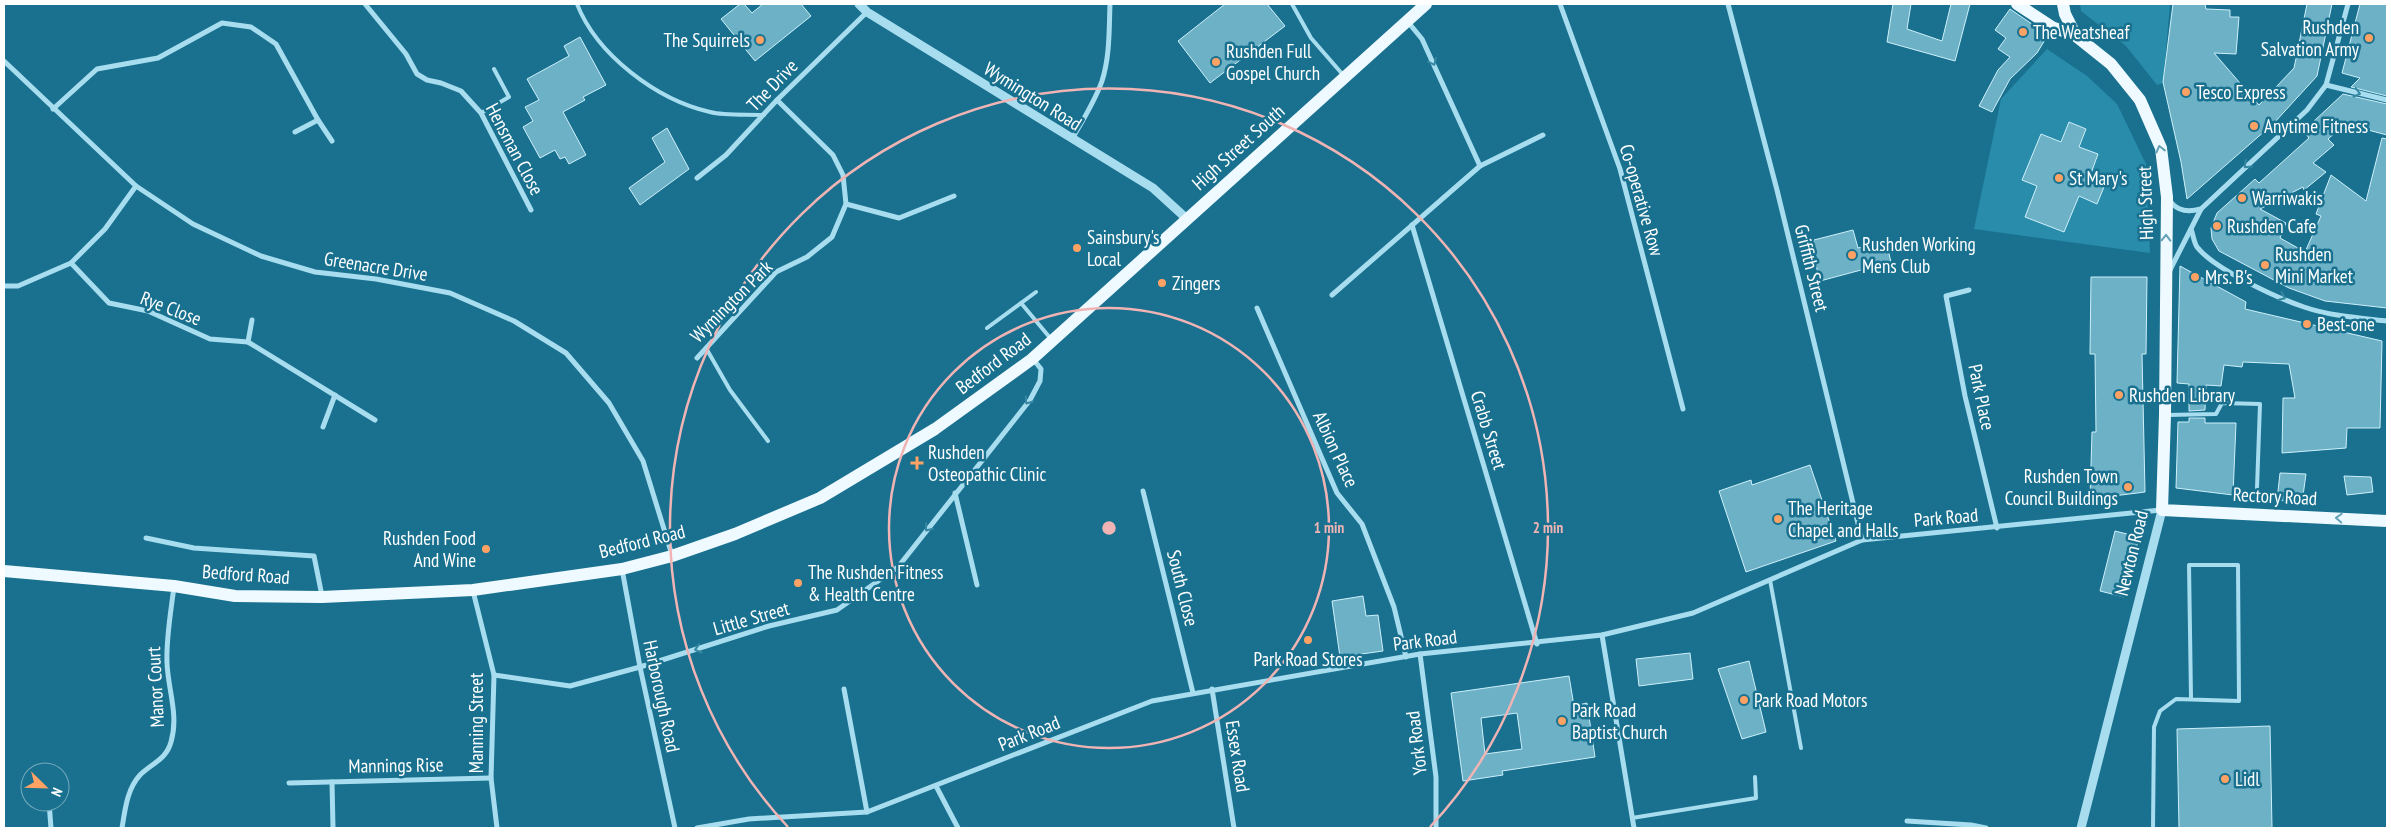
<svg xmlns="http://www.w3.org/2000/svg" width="2391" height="832" font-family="'PT Sans Narrow',sans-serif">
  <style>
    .green { fill: #298cab }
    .building { fill: #6db1c7; stroke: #cdf0fa; fill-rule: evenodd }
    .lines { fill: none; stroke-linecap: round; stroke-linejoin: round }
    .service { stroke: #a7ddef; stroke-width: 4 }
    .minor { stroke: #a7ddef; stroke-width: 5 }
    .tertiary { stroke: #a7ddef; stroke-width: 9 }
    .primary { stroke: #eefaff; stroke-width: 12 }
    .oneway { stroke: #3587a2 }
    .oneway2 { stroke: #64a1b6 }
    .ring { fill: none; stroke: #f1b4b4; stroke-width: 2.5 }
    .poi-dot { fill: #ffa264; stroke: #19718f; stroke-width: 2 }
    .labels { text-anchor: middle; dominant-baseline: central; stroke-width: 5; stroke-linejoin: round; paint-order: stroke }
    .poi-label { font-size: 19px; fill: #fff; stroke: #19718f; text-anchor: start }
    .street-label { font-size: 19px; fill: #fff; stroke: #19718f }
    .centre { fill: #f1b4b4; stroke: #19718f; stroke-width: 2.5 }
    .ring-label { font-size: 15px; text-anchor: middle; font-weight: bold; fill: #f1b4b4; stroke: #19718f; stroke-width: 5; stroke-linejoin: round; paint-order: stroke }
  </style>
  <rect width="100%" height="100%" fill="#19718f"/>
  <g class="green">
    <path d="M2080,4H2170L2163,83L2157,85L2126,46L2081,11Z"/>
    <path d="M2047,49L2087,76L2117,104L2146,164L2150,253L1974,229L2001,99Z"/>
  </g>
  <g class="building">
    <path d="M740,4H744L752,13L763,4H801L811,16L755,61L721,19Z"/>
    <path d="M1225,4H1267L1285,26L1210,83L1178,41Z"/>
    <path d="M1893,4H1911L1907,29L1942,41L1951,4H1970L1955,61L1887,42Z"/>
    <path d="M2173,4H2205L2206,9L2230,10V17H2239L2236,54L2214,53L2259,105L2294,68L2307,4H2332L2317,76L2274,123L2187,199L2181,162L2163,82Z"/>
    <path d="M2360,4H2387V96L2351,87L2360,78L2342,73Z"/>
    <path d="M2010,9L2048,35L2037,53L2010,79L1992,112L1979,106L1998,70L2010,57L1998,49L2006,38L1995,30Z"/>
    <path d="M580,37L606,85L583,97L585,100L563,112L586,155L569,164L565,157L560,159L555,150L540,158L523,127L533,121L525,107L539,100L527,79L569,56L564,46Z"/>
    <path d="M2343,94L2387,104V135L2345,124L2328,139L2334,145L2313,163L2326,172L2304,190L2303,187L2260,209L2286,223L2280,238L2305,252L2321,216L2316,214L2331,175L2366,201L2382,138L2387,139V308L2325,301L2289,288L2219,251L2212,239L2211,228L2217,213L2255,179L2259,183L2309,138L2306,134L2316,126L2313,122Z"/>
    <path d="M2069,122L2086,129L2079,147L2098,154L2090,176L2106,182L2097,204L2079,196L2064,232L2025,217L2037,186L2022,180L2041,134L2061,142Z"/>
    <path d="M667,128L689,169L640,205L629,188L665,162L652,138Z"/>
    <path d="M1853,230L1858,248L1886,241L1891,262L1820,281L1810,241Z"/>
    <path d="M2180,266L2246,302L2245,309L2382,341L2380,428H2347L2346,448L2282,453L2283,398H2295L2289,364L2243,362L2242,367L2224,365L2221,386L2206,385L2205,410L2189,411V384L2177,383Z"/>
    <path d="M2091,277H2147L2146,354H2142L2145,492L2090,499L2092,432H2096L2095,354H2090Z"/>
    <path d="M2189,418H2205V423H2236L2233,495L2176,488L2178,422H2189Z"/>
    <path d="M1810,465L1836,541L1746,572L1719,491L1751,480L1752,485Z"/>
    <path d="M2280,473L2306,474L2302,503L2277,500Z"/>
    <path d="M2344,476L2371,477L2373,492L2347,495Z"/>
    <path d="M2115,531L2139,537L2124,597L2100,591Z"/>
    <path d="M1363,596L1366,616L1378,615L1383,651L1340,657L1332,601Z"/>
    <path d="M1690,653L1693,679L1639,686L1636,659Z"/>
    <path d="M1749,661L1766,732L1742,739L1718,669Z"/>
    <path d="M1569,676L1574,706L1587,703L1595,757L1502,771L1503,775L1463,781L1451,693ZM1517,713L1522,749L1485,754L1481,718Z"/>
    <path d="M2270,726L2272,828H2179L2177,729Z"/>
  </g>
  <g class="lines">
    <g class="service">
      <path d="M577,4C597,55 657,100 710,112C725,116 748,114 764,115"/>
      <path d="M1292,4L1311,38L1344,76"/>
      <path d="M481,113L509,97L494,69"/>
      <path d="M1021,303L1051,339"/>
      <path d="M987,328L1036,292"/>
      <path d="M706,348L730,390L768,441"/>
      <path d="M2167,415L2216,414L2222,403L2260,404L2257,488"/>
      <path d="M1770,580L1801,748"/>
      <path d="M1632,818L1756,798L1755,777"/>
      <path d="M2153,828L2154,727L2160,711L2176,699L2239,701L2238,565H2189L2191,698"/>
    </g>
    <g class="minor">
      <path d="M365,4L406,54L417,74L427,80L441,83L461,91L481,113L531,210"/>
      <path d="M1560,4L1620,169L1683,409"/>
      <path d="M1728,4L1777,190L1862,540"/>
      <path d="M1408,22L1422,39L1480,166"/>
      <path d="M4,61L136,186L193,224L261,256L315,272L376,279L450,293L514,321L566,353L609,403L643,461L672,555"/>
      <path d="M2326,85L2387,100"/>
      <path d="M53,109L97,69L158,58L222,23L251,27L276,44L318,120L332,141"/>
      <path d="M295,132L318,120"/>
      <path d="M1072,139C1083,120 1095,101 1102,81C1110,56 1109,29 1110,4"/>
      <path d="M697,178L726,155L777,100L867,12"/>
      <path d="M2170,201C2178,212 2189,212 2201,209"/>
      <path d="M846,204L899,218L954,196"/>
      <path d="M1412,225L1537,644"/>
      <path d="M2191,229C2193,234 2194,243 2197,247C2214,269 2277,298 2304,307C2330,316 2360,318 2387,321"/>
      <path d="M71,263L109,303L148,311L210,339L248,342L375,420"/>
      <path d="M2170,270L2201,209L2307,110L2326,85L2348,4"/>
      <path d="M4,286H18L71,263L105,229L136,186"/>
      <path d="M1969,290L1946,296L1965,396L1997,528"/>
      <path d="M1332,295L1480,166L1543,135"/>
      <path d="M1257,308L1337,493L1362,524L1394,607L1406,657"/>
      <path d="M248,342L252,320"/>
      <path d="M697,358L776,272L807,257L832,237L846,204L843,175L833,155L777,100"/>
      <path d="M323,427L335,395"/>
      <path d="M1143,491L1193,693"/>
      <path d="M955,493L977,585"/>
      <path d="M146,538L194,548L314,556L322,596"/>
      <path d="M622,569L640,667L675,828"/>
      <path d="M473,591L494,675L491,778L497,828"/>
      <path d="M1602,635L1634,828"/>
      <path d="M1420,654L1436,777V828"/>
      <path d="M494,675L570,686L640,667L769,626L837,610L898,567L1030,400L1040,381L1041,369L1033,359"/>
      <path d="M844,689L867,812"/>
      <path d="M1212,689L1234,828"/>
      <path d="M332,782L333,828"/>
      <path d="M289,783L491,778"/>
      <path d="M936,786L958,828"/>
      <path d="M49,802L51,828"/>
      <path d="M1907,821L1971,825L1986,828"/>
      <path d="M122,828C125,810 127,789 140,775C152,763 166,760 171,742C179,715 168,690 167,663C166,637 171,612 174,586"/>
      <path d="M697,828L749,819L867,812L1152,701L1420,654L1602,635L1693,613L1862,540L2161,510"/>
    </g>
    <g class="tertiary">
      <path d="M859,4L867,12L1153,188L1187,219"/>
      <path d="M2081,828L2162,510"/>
    </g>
    <g class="primary">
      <path d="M2017,4L2052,27L2076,36L2111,64L2140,100L2161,148L2167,197L2165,415L2162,510L2387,521"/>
      <path d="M2063,4L2065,14L2076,36"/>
      <path d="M4,571L174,586L235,596L322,597L473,590L622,569L672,556L735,534L820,498L935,429L1032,359L1426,4"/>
    </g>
  </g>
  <defs><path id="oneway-chevron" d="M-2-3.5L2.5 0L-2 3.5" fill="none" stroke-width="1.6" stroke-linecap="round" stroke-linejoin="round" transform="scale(1.25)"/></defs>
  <g class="oneway">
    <use href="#oneway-chevron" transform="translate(1433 62) rotate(65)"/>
    <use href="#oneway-chevron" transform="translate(2357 93) rotate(14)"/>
    <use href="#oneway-chevron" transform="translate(2247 165) rotate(137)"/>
    <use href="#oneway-chevron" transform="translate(2282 297) rotate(25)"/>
    <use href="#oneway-chevron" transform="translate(1028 401) rotate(125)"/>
    <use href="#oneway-chevron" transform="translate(928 528) rotate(128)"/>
    <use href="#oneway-chevron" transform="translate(698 649) rotate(163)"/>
  </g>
  <g class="oneway2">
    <use href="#oneway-chevron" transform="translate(2160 149) rotate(-104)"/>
    <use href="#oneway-chevron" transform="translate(2166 238) rotate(-89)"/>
    <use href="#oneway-chevron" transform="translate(2339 518) rotate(-177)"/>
  </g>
  <g class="ring">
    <circle cx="1109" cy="528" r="220"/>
    <path d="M788 827A439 439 0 1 1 1430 827"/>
  </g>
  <g class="poi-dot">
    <circle cx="2023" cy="32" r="5"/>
    <circle cx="2369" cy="38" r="5"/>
    <circle cx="760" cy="40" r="5"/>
    <circle cx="1216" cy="62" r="5"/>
    <circle cx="2186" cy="92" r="5"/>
    <circle cx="2254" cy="126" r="5"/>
    <circle cx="2059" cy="178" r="5"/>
    <circle cx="2242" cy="198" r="5"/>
    <circle cx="2217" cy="226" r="5"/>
    <circle cx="1077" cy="248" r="5"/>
    <circle cx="1852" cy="255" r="5"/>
    <circle cx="2265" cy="265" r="5"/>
    <circle cx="2195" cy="277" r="5"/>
    <circle cx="1162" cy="283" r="5"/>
    <circle cx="2307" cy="324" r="5"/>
    <circle cx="2119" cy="395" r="5"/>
    <path d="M914.5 455.5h5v5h5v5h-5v5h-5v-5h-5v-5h5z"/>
    <circle cx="2128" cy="487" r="5"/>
    <circle cx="1778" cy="519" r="5"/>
    <circle cx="486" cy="549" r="5"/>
    <circle cx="798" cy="583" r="5"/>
    <circle cx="1308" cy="640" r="5"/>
    <circle cx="1744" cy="700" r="5"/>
    <circle cx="1562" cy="721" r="5"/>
    <circle cx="2225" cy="779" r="5"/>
  </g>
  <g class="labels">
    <g class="poi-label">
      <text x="2359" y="27" text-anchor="end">Rushden<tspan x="2359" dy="22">Salvation Army</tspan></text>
      <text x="2033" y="32">The Weatsheaf</text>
      <text x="750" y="40" text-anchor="end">The Squirrels</text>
      <text x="1226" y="51">Rushden Full<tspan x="1226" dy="22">Gospel Church</tspan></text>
      <text x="2196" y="92">Tesco Express</text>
      <text x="2264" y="126">Anytime Fitness</text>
      <text x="2069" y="178">St Mary's</text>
      <text x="2252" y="198">Warriwakis</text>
      <text x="2227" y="226">Rushden Cafe</text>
      <text x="1087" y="237">Sainsbury's<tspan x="1087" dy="22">Local</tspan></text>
      <text x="1862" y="244">Rushden Working<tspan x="1862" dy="22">Mens Club</tspan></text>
      <text x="2275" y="254">Rushden<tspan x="2275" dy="22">Mini Market</tspan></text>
      <text x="2205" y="277">Mrs. B's</text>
      <text x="1172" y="283">Zingers</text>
      <text x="2317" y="324">Best-one</text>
      <text x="2129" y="395">Rushden Library</text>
      <text x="928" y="452">Rushden<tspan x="928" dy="22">Osteopathic Clinic</tspan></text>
      <text x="2118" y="476" text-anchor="end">Rushden Town<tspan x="2118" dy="22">Council Buildings</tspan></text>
      <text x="1788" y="508">The Heritage<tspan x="1788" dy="22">Chapel and Halls</tspan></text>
      <text x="476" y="538" text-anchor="end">Rushden Food<tspan x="476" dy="22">And Wine</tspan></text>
      <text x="808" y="572">The Rushden Fitness<tspan x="808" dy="22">&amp; Health Centre</tspan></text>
      <text x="1308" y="659" text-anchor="middle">Park Road Stores</text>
      <text x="1754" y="700">Park Road Motors</text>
      <text x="1572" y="710">Park Road<tspan x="1572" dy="22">Baptist Church</tspan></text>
      <text x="2235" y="779">Lidl</text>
    </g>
    <g class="street-label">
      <text transform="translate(772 85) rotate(-46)">The Drive</text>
      <text transform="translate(1033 96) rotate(32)">Wymington Road</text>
      <text transform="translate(1238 147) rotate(-42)">High Street South</text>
      <text transform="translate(515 149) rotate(62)">Hensman Close</text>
      <text transform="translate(1642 200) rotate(74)">Co-operative Row</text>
      <text transform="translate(2145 203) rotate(-92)">High Street</text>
      <text transform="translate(376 266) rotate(9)">Greenacre Drive</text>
      <text transform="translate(1812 268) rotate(76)">Griffith Street</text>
      <text transform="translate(731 301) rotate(-45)">Wymington Park</text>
      <text transform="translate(171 308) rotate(21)">Rye Close</text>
      <text transform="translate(993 363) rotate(-37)">Bedford Road</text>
      <text transform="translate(1982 397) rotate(78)">Park Place</text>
      <text transform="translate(1489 430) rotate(73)">Crabb Street</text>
      <text transform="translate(1336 449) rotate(65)">Albion Place</text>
      <text transform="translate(2275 496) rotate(3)">Rectory Road</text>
      <text transform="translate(1946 517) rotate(-5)">Park Road</text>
      <text transform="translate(642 541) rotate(-14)">Bedford Road</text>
      <text transform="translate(2131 553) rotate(-76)">Newton Road</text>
      <text transform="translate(246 574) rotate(4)">Bedford Road</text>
      <text transform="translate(1183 588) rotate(76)">South Close</text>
      <text transform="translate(751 618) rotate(-16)">Little Street</text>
      <text transform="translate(1425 640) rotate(-7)">Park Road</text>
      <text transform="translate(155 687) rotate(-93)">Manor Court</text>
      <text transform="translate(662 696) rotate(78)">Harborough Road</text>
      <text transform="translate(476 723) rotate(-90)">Manning Street</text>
      <text transform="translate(1029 733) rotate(-22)">Park Road</text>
      <text transform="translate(1416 743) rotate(-97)">York Road</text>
      <text transform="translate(1238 756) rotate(81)">Essex Road</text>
      <text transform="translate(396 765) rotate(-1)">Mannings Rise</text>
    </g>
  </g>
  <circle cx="1109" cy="528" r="8" class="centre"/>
  <g class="ring-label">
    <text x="1329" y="533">1 min</text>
    <text x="1548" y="533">2 min</text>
  </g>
  <rect width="2391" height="832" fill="none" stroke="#ffffff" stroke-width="10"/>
  <g transform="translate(45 787) rotate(113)"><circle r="24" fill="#19718f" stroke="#75aabc"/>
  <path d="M0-4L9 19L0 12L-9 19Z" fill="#ffa264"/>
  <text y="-8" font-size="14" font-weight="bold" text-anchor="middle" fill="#ffffff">N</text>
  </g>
</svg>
